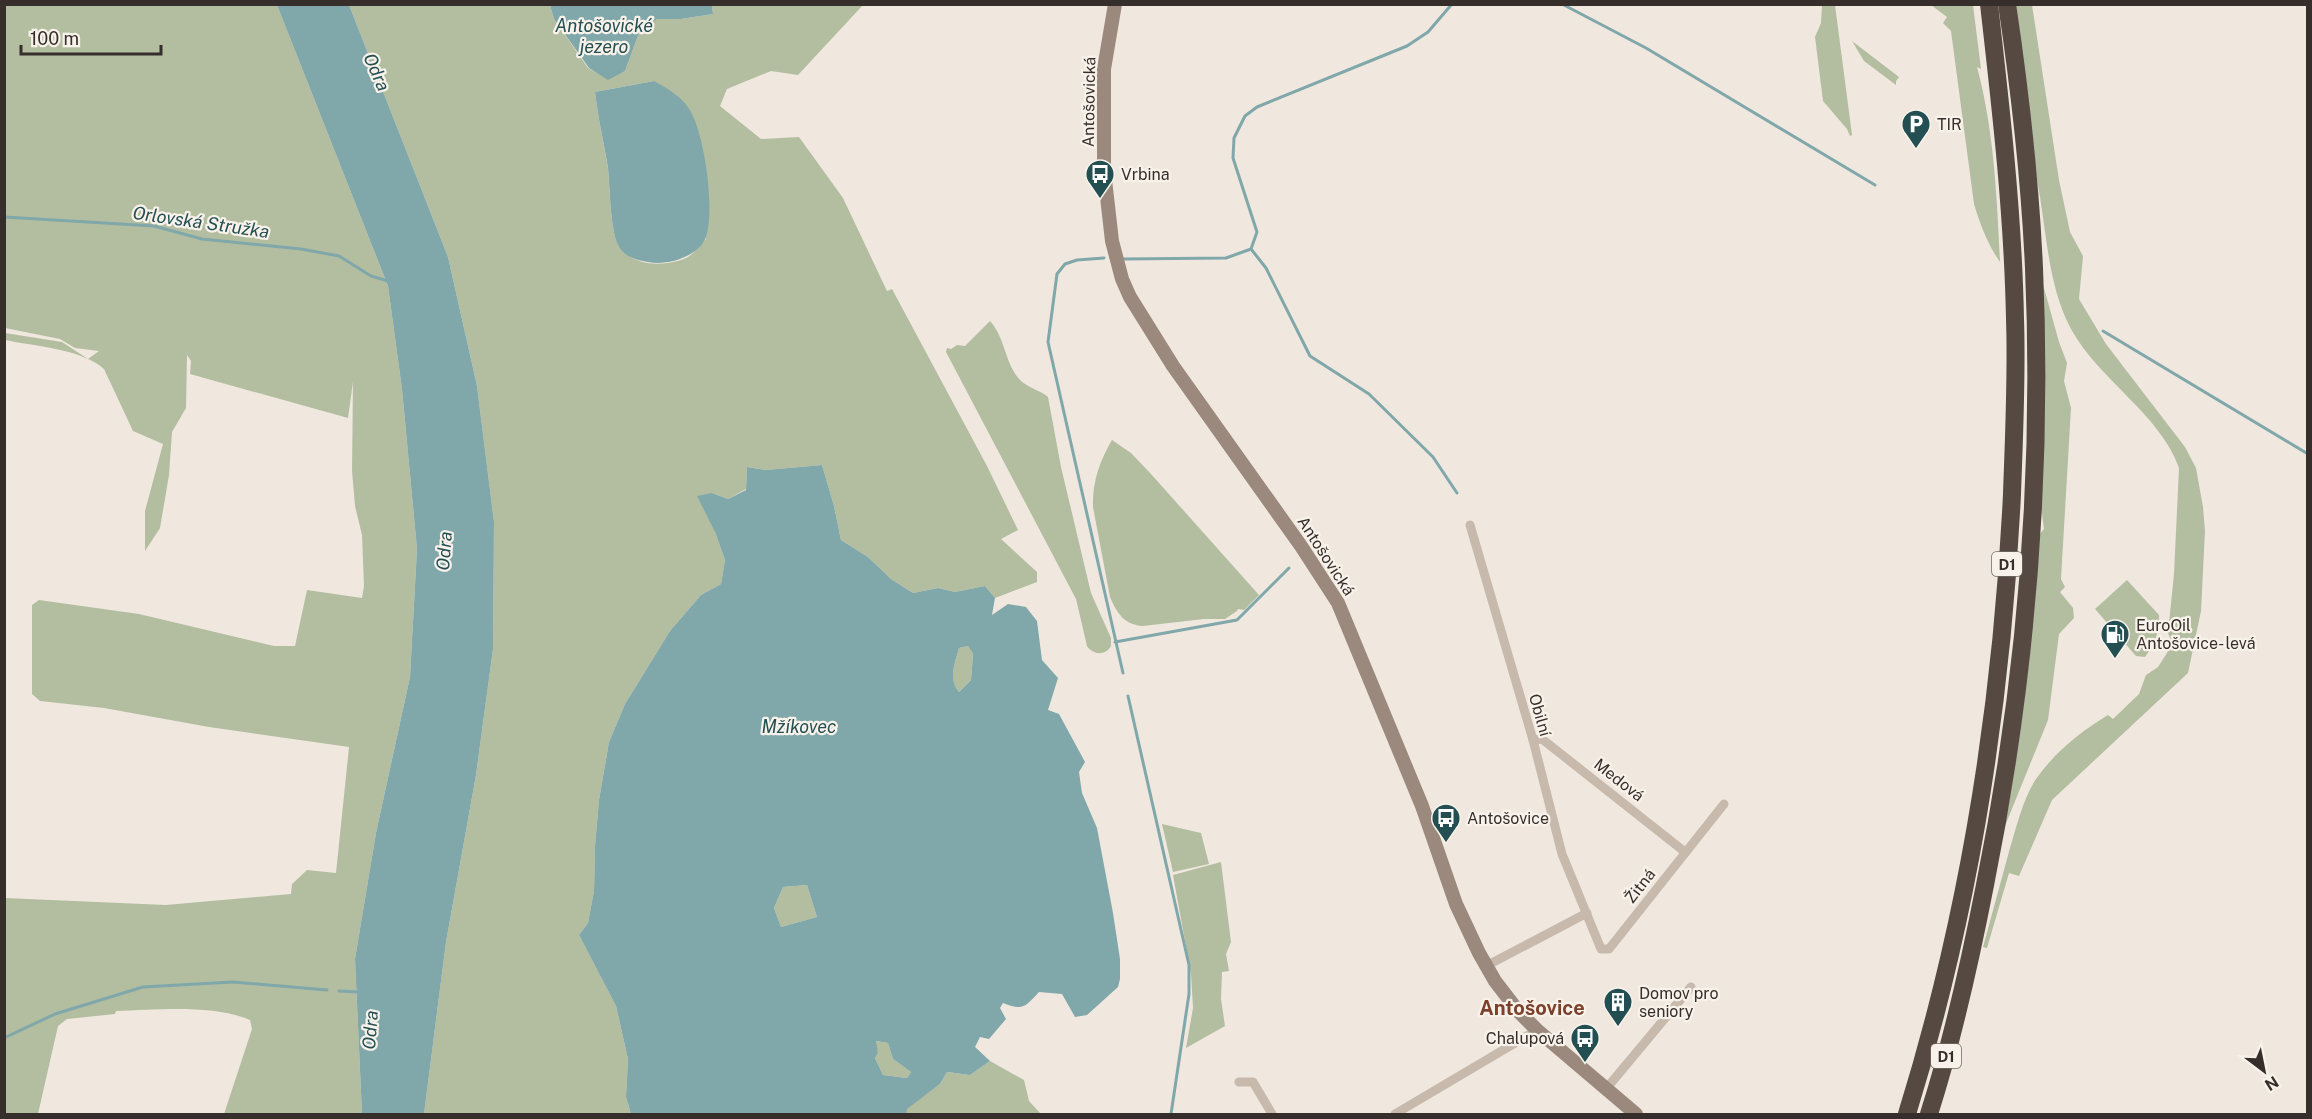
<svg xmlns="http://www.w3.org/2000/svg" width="2312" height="1119" font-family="'Public Sans',sans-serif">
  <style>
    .green { fill: #b3bea0; fill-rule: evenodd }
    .water { fill: #80a7aa; fill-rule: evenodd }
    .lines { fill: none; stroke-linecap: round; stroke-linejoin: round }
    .stream { stroke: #80a7aa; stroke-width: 3 }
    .street { stroke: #c7b9ab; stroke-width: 9 }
    .secondary { stroke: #9b897d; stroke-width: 14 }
    .highway { stroke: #564942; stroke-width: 18 }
    .labels { text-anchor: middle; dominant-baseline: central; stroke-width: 4.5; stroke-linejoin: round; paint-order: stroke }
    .shield { fill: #f8f2ea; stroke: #706964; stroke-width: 1.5 }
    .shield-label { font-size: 15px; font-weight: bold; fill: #362e2a }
    .street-label { font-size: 16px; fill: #362e2a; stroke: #f8f2ea }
    .poi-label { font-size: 16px; fill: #362e2a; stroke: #f8f2ea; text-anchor: start }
    .water-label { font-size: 18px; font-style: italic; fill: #234f53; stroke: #f8f2ea }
    .quarter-label { font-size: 20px; font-weight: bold; fill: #7c412b; stroke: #f8f2ea }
  </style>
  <rect width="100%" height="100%" fill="#f0e8de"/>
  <g class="green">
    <path d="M4,5H277L388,286L402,389L417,549L410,677L376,833L355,959L362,1114H224L252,1029L250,1020C212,1004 156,1010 116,1011L115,1014L67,1019L58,1026L38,1114H5V898L166,905L291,894L292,884L307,870L336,873L349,747L209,727L104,708L40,701L32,694V605L39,600L139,614L274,646H295L307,590L362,598L364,586L362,535L355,506L352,471L353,382L348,418L190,374L191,361L187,355L186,408L172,432L169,475L160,528L145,551V511L163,444L133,431L104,369C82,349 33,346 5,340V333L62,342L88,359L99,351L75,348L60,339L5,328Z"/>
    <path d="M349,5H550L554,19L588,68L608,79L625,71L639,33L657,19H681L713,14L712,5H863L798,75L771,71L727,89L720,106L761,139L799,137L843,198L887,291L892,289L987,466L1018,530L1001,539L1037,572V582L995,598L985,586L955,592L938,588L913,593L891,579L868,557L841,540L834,506L822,465L766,470L747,467L746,489L728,499L712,493L715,532L725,560L721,584L701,595L670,631L625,704L609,742L599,800L595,846L594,891L588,923L579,935L616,1006L628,1059L626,1097L631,1114H424L446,942L476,775L493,649L494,522L477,386L448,257ZM654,81L706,239C700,245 693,255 686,258C665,267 633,267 619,246C610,232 610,188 608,169C604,143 598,118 595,92Z"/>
    <path d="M1822,5H1835L1852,135L1850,136L1847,129L1823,101L1815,37L1821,23Z"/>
    <path d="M1931,5H1973L1981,69L1977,67C1994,130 1997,198 2000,262C1988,245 1980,224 1974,204L1951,31L1943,23L1947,17Z"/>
    <path d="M2009,5H2032L2059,180L2070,232L2083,256L2079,299L2106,344L2185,447L2196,468L2203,507L2205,531L2201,611L2188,673L2052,800L2019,876L2009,873L1987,948L1983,947C1992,914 2001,881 2010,848C2017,825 2023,799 2036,779C2055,752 2080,732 2108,715L2113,719L2139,694L2146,675L2158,667L2167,653L2171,640L2168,633L2174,574L2179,468C2160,414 2099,380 2071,329C2050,290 2047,241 2040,197C2029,133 2019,69 2009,5Z"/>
    <path d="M1852,41L1899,77L1896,81V85L1864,61Z"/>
    <path d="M2039,270L2059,342L2067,363L2064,381L2071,408L2061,579L2065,587L2060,592L2073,608L2074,618L2059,634L2048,720L2005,826C2022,729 2033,632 2039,535L2044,529L2041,506Z"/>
    <path d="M990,321C1005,337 1005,364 1020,380C1028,388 1040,390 1048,397L1061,467L1091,593L1111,638V646C1105,656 1093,655 1087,646L1076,599L946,352L947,348L951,349L957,345L965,346Z"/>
    <path d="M1112,440L1131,453L1151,474L1259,595L1244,610L1238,609L1237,611L1225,619H1204L1143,626C1124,625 1117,613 1110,597L1093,507C1092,483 1100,460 1112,440Z"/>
    <path d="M2127,580L2159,615C2160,631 2155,644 2145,657L2136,656L2095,609Z"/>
    <path d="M968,646L973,654L971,680L959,692C948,679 955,663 959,648Z"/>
    <path d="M1162,824L1201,833L1209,864L1173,872Z"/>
    <path d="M1221,862L1231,942L1226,954L1229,971L1222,972L1221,999L1225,1026L1186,1048L1193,1008L1191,974L1173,875Z"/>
    <path d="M807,885L817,917L781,927L774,908L783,887Z"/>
    <path d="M875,1041L888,1043L893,1059L911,1072L907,1078L883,1075L875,1058L878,1053Z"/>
    <path d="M990,1061L1024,1080L1029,1101L1041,1114H906V1109L940,1084L947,1072L970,1075Z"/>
  </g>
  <g class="water">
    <path d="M277,5H349L448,257L477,386L494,522L493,649L476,775L446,942L424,1114H362L355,959L376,833L410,677L417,549L402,389L388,286Z"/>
    <path d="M550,5H712L713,14L681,19H657L639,33L625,71L608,80L589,68L554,19Z"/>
    <path d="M654,81C668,89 683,97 691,112C705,138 715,209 706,237C699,257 666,266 648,262C636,260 624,257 618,245C610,228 610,188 608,168C604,143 598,118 595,92Z"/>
    <path d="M822,465L834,506L841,540L868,557L891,579L913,593L938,588L955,592L985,586L995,598L992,615L1008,604L1026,607L1037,621L1042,660L1058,678L1048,710L1059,714L1085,762L1079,772L1082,793L1097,828L1113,913L1120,959V979L1118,987L1087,1015L1075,1017L1062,994L1039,992C1025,1007 1023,1011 1003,1003L1000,1008L1006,1019L989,1039L980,1037L975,1047L990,1061L970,1075L947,1072L940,1084L907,1109L906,1114H631L626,1097L628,1059L616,1006L579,935L588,923L594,891L595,846L599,800L609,742L625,704L670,631L701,595L721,584L725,560L715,532L697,496L712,493L728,499L746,490L747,467L766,470ZM968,646L973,654L971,680L959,692C948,679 955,663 959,648ZM807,885L817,917L781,927L774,908L783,887ZM876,1041L888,1043L893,1059L911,1072L907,1078L883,1075L875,1058L878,1053Z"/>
  </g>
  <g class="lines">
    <g class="stream">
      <path d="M1562,4L1646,48L1875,185"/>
      <path d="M4,217L154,226L202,239L301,249L339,256L371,276L388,281"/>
      <path d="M1251,249L1266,268L1310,356L1369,394L1433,457L1457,493"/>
      <path d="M1104,258L1077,260L1065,264L1057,274L1048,342L1123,673"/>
      <path d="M1123,259L1226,258L1251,249L1257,232L1233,158L1234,138L1245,116L1257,107L1407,46L1428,32L1452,4"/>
      <path d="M2103,331L2308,454"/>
      <path d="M1115,642L1237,620L1289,568"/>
      <path d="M1128,696L1189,965V994L1171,1114"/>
      <path d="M339,991L358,992"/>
      <path d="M4,1038L55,1014L143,987L233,982L327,990"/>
    </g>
    <g class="street">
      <path d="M1470,525L1533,740L1562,854L1601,949H1609L1724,804"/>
      <path d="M1533,740L1542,739L1685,852"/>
      <path d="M1486,966L1587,913"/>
      <path d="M1239,1082H1253L1272,1114"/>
      <path d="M1606,1089L1691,987"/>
      <path d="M1395,1114L1537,1030"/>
    </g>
    <path class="secondary" d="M1115,4L1104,69V171L1112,241L1122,279L1130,297L1173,366L1301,546L1338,603L1422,806L1456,904L1479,953L1495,981L1518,1011L1537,1030L1636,1114"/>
    <g class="highway">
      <path d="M1907,1114C1969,914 2002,703 2012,494C2014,435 2017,377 2015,319C2013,214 2001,109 1989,4"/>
      <path d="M1929,1114C1953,1039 1970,962 1985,885C2026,682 2043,475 2034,268C2030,180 2020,91 2007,4"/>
    </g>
  </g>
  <defs>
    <g id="parking-pin" transform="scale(1.5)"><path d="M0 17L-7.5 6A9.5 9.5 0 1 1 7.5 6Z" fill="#234f53" stroke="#f8f2ea"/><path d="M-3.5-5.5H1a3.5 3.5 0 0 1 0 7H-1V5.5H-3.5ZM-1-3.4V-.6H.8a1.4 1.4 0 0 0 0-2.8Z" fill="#fff"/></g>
    <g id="bus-pin" transform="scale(1.5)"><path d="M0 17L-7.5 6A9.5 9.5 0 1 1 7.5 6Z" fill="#234f53" stroke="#f8f2ea"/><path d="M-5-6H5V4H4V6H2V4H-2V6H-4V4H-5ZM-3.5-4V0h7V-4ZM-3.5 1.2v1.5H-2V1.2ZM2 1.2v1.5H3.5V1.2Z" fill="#fff"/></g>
    <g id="fuel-pin" transform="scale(1.5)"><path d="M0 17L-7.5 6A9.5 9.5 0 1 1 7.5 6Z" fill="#234f53" stroke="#f8f2ea"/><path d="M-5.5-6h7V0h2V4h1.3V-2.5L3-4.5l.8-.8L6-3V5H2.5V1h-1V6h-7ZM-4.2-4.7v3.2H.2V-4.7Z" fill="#fff"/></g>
    <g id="building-pin" transform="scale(1.5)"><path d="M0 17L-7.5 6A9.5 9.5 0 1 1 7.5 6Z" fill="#234f53" stroke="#f8f2ea"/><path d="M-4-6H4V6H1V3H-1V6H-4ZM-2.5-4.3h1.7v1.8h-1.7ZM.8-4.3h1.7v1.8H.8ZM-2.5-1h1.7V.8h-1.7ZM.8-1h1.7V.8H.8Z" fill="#fff"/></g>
  </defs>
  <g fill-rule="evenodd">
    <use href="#parking-pin" x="1916" y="124"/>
    <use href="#bus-pin" x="1100" y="174"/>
    <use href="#fuel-pin" x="2115" y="634"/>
    <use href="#bus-pin" x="1446" y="818"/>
    <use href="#building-pin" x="1618" y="1002"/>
    <use href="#bus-pin" x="1585" y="1038"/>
  </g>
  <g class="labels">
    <g class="shield">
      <rect x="1992" y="552" width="30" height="24" rx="4.5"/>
      <rect x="1931" y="1044" width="30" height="24" rx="4.5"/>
    </g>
    <g class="shield-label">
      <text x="2007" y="564">D1</text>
      <text x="1946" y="1056">D1</text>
    </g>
    <g class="street-label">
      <text transform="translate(1089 102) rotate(-89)">Antošovická</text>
      <text transform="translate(1326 556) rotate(57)">Antošovická</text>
      <text transform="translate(1540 715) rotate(74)">Obilní</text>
      <text transform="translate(1619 780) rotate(38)">Medová</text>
      <text transform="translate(1640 886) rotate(-52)">Žitná</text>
    </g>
    <g class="poi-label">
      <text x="1937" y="124">TIR</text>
      <text x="1121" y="174">Vrbina</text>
      <text x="2136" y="625">EuroOil<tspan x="2136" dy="18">Antošovice- levá</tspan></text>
      <text x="1467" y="818">Antošovice</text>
      <text x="1639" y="993">Domov pro<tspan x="1639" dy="18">seniory</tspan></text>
      <text x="1564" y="1038" text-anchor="end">Chalupová</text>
    </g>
    <g class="water-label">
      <text x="604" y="25">Antošovické<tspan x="604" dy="21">jezero</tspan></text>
      <text transform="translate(377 72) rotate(66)">Odra</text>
      <text transform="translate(201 222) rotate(8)">Orlovská Stružka</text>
      <text transform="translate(444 551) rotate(-86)">Odra</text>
      <text x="799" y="726">Mžíkovec</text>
      <text transform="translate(370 1030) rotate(-86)">Odra</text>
    </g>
    <g class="quarter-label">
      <text x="1532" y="1008">Antošovice</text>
    </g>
  </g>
  <rect width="2312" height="1119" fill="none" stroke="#362e2a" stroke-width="12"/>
  <g transform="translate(2264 1071) rotate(148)" stroke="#f8f2ea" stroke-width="4.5" paint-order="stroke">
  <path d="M0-4.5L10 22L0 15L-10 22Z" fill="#362e2a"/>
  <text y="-9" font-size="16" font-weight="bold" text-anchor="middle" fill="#362e2a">N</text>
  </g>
  <path d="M21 45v9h140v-9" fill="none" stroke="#362e2a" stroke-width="3"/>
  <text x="30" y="45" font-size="18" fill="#362e2a" stroke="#f8f2ea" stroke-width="4.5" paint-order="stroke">100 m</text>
</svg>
